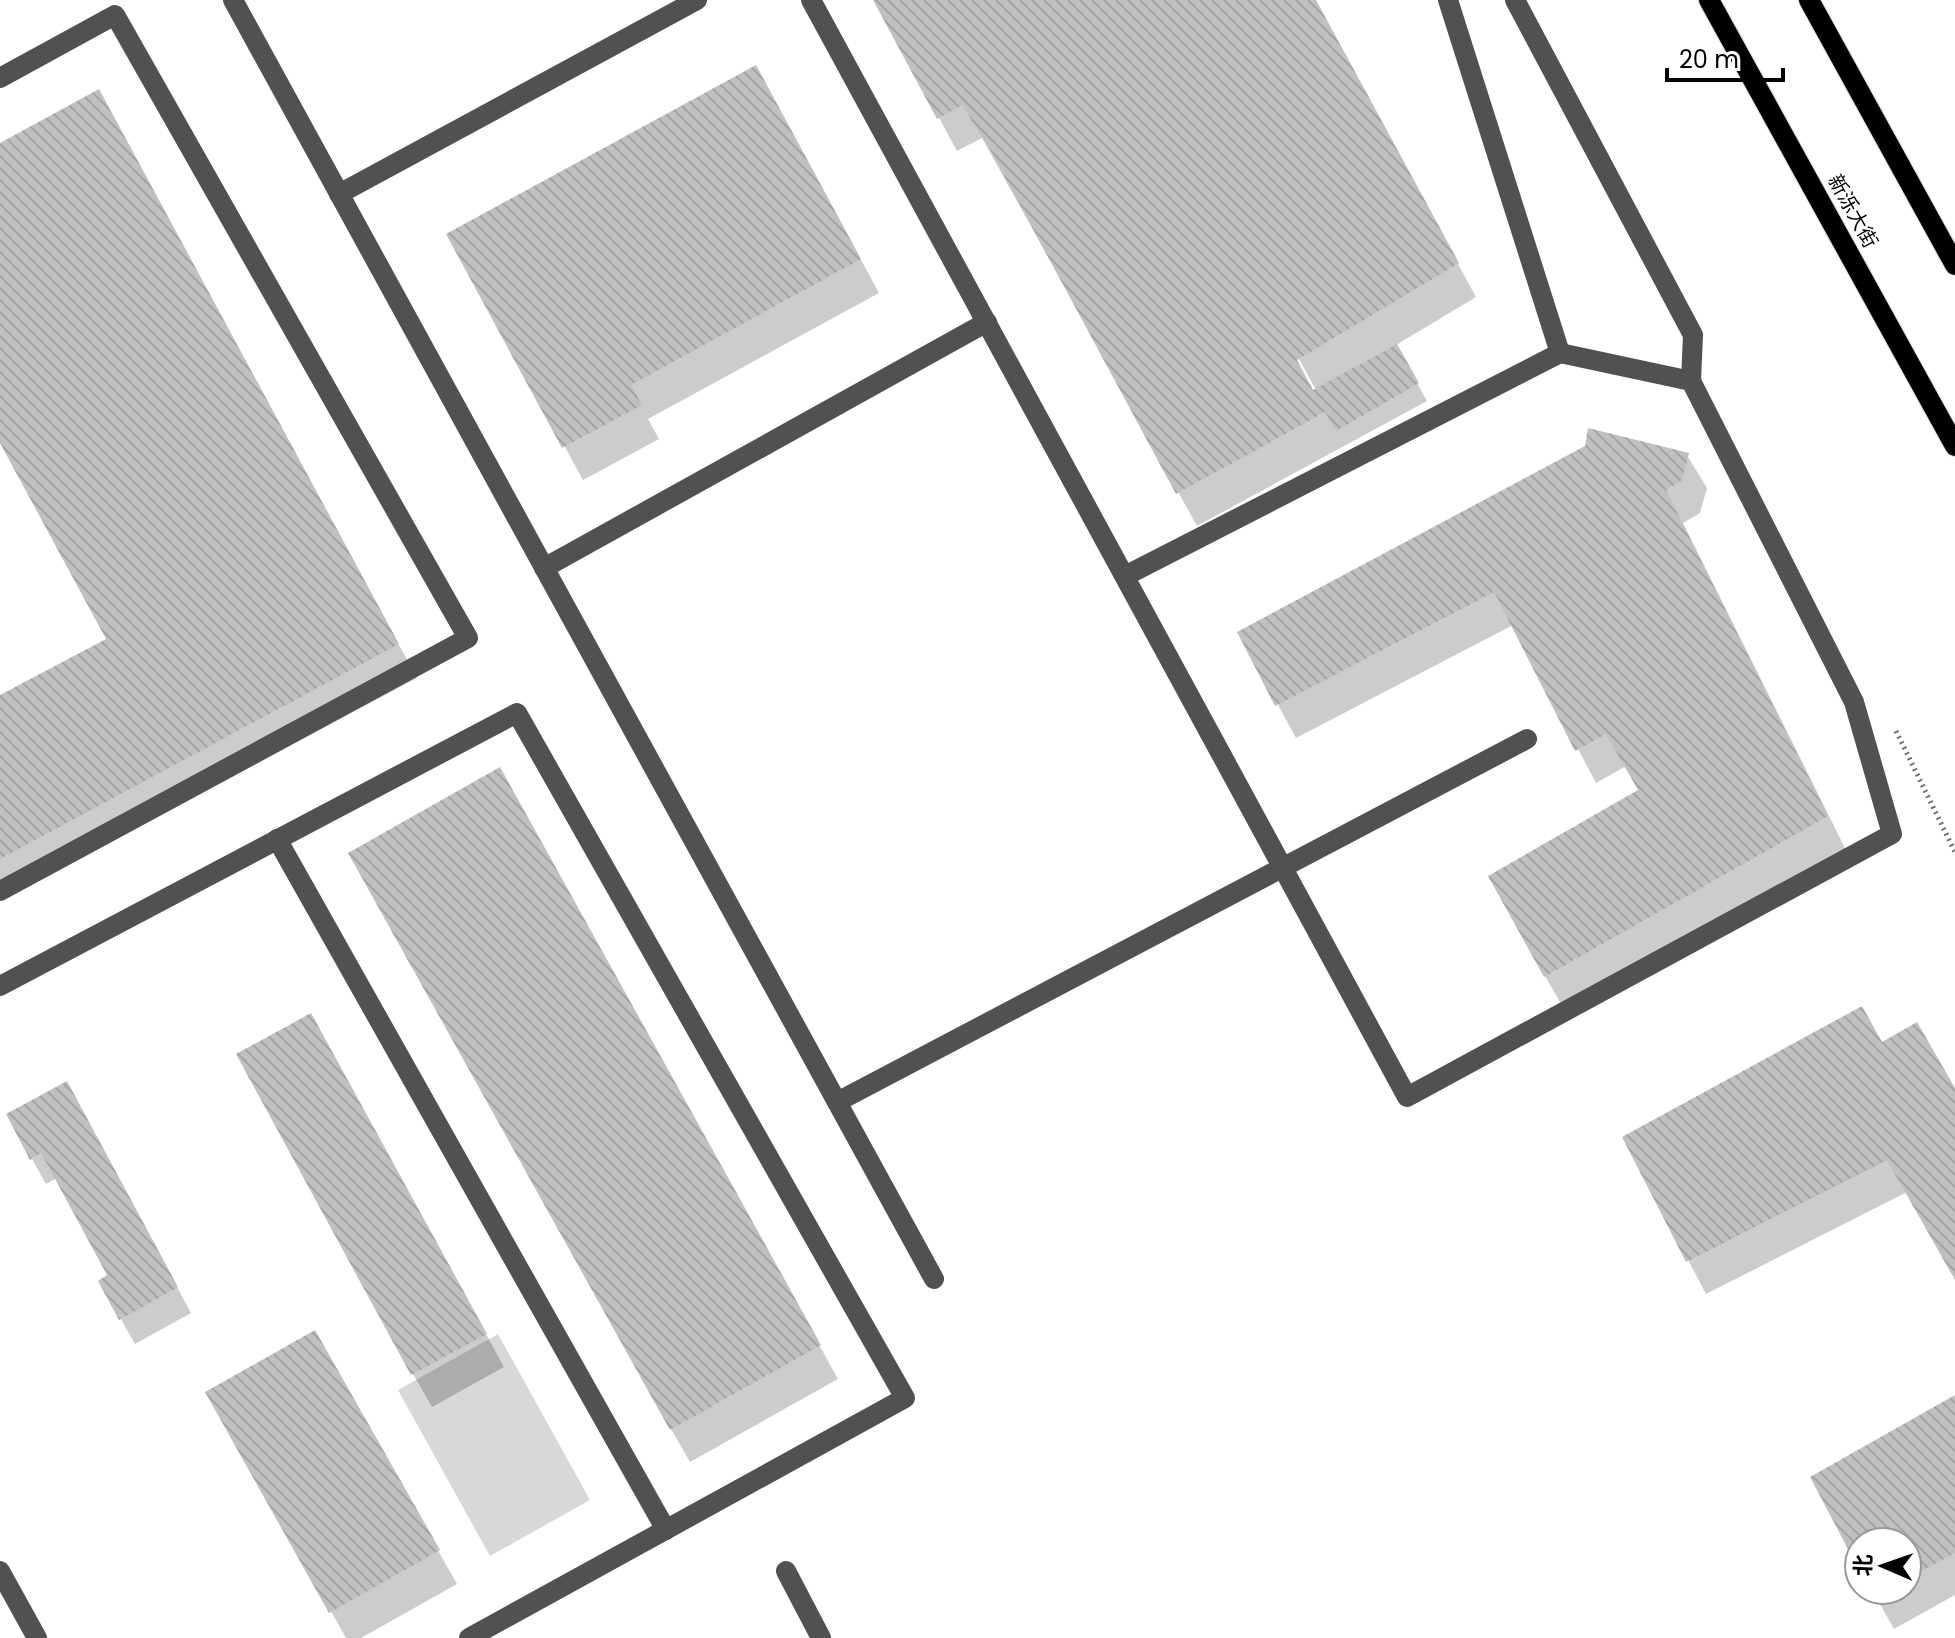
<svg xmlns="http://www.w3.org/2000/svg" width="1955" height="1638" font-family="Poppins,'Noto Sans SC',sans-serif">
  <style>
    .pitch { fill: #d8d8d8 }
    .shadow { fill: #0003; fill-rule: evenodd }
    .building { fill: url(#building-back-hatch) }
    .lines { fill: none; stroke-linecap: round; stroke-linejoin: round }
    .major-casing { stroke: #dbdbdb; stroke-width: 22 }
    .path { stroke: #737373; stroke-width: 5; stroke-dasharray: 2 4; stroke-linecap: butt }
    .minor { stroke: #515151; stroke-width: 20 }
    .major { stroke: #000; stroke-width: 20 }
    .labels { text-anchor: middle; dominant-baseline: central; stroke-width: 6; stroke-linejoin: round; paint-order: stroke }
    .street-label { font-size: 20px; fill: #000; stroke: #fff }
  </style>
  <defs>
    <pattern id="building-back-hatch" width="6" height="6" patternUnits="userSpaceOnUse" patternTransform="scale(2)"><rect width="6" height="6" fill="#c0c0c0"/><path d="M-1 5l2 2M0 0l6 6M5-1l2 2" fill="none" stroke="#a3a3a3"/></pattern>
  </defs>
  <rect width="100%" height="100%" fill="#fff"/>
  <path class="pitch" d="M498,1334L590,1500L490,1556L398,1390Z"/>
  <g class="shadow">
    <path d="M875,0H1314L1476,297L1396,345L1427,401L1197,526L982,138L957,151ZM1294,350L1317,392H1312L1291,352Z"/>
    <path d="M774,100L879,293L648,419L659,439L583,480L449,235Z"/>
    <path d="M117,125L417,678L0,901V697L108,640L0,439V146Z"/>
    <path d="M1687,455L1707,488L1700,513L1683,523L1846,850L1564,1009L1545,976L1640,791L1626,766L1596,783L1513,625L1296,738L1239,633Z"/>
    <path d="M518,803L838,1379L690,1462L671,1429Z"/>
    <path d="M1881,1044L1955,1092V1276L1907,1192L1706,1294L1624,1138Z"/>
    <path d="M330,1049L504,1367L432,1407L413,1374Z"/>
    <path d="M81,1109L191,1313L135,1344L100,1282L110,1276L57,1178L46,1184L32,1159Z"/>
    <path d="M314,1332L457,1584L361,1638H346L208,1393Z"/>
    <path d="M1955,1397V1595L1894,1629L1872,1590H1907V1542H1859V1566L1812,1477Z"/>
  </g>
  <g class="building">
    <path d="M873,0H1316L1459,263L1297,360L1313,390L1397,344L1419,383L1336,431L1325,412L1176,494L991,151L962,105L937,119Z"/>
    <path d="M756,65L861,259L631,385L642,405L562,448L446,234Z"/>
    <path d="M99,89L399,644L0,859V695L106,639L0,443V143Z"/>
    <path d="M1588,428L1689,453L1682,480L1666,490L1828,816L1544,977L1488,876L1638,790L1606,734L1575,751L1494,592L1275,706L1237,632L1585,446Z"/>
    <path d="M500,767L821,1345L670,1430L348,853Z"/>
    <path d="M1862,1006L1882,1042L1917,1022L1955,1088V1280L1887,1160L1686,1262L1622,1137Z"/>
    <path d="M311,1013L487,1334L411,1375L236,1054Z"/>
    <path d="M67,1081L178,1287L119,1320L98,1281L107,1275L41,1153L30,1160L6,1114Z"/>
    <path d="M315,1330L440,1550L329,1613L205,1392Z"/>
    <path d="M1955,1395V1553L1907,1579V1542H1859V1570L1810,1477Z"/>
    <path d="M1870,1590H1887L1873,1597Z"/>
  </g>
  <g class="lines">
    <g class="major-casing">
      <g id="major">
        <path d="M1709,0L1955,446"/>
        <path d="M1809,0L1955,265"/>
      </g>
    </g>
    <path class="path" d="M1896,731L1955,852"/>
    <g class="minor">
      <path d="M233,0L934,1279"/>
      <path d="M811,0C1010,366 1209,731 1407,1097L1892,834L1854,702L1691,381L1560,353L1125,576"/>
      <path d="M1448,0L1560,353"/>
      <path d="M1515,0L1693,335L1691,381"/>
      <path d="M0,78L115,15L468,638L0,891"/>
      <path d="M339,194L697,0"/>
      <path d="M544,568L987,322"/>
      <path d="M277,839L666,1530"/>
      <path d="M0,986L517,713L905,1398L469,1638"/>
      <path d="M837,1102L1527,739"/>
      <path d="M0,1571L37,1638"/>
      <path d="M786,1571L821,1638"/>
    </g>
    <use href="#major" class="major"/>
  </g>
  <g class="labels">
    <g class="street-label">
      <text transform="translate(1853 211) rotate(61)">新泺大街</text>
    </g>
  </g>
  <g transform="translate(1883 1566) rotate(272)"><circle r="38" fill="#ffffff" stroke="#999999" stroke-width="2"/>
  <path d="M0-6L14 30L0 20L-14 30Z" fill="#000000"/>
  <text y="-12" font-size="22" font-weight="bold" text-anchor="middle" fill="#000000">北</text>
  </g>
  <path d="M1667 68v12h116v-12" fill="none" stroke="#000000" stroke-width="4"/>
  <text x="1679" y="68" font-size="24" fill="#000000" stroke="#ffffff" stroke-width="6" paint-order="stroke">20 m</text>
</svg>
